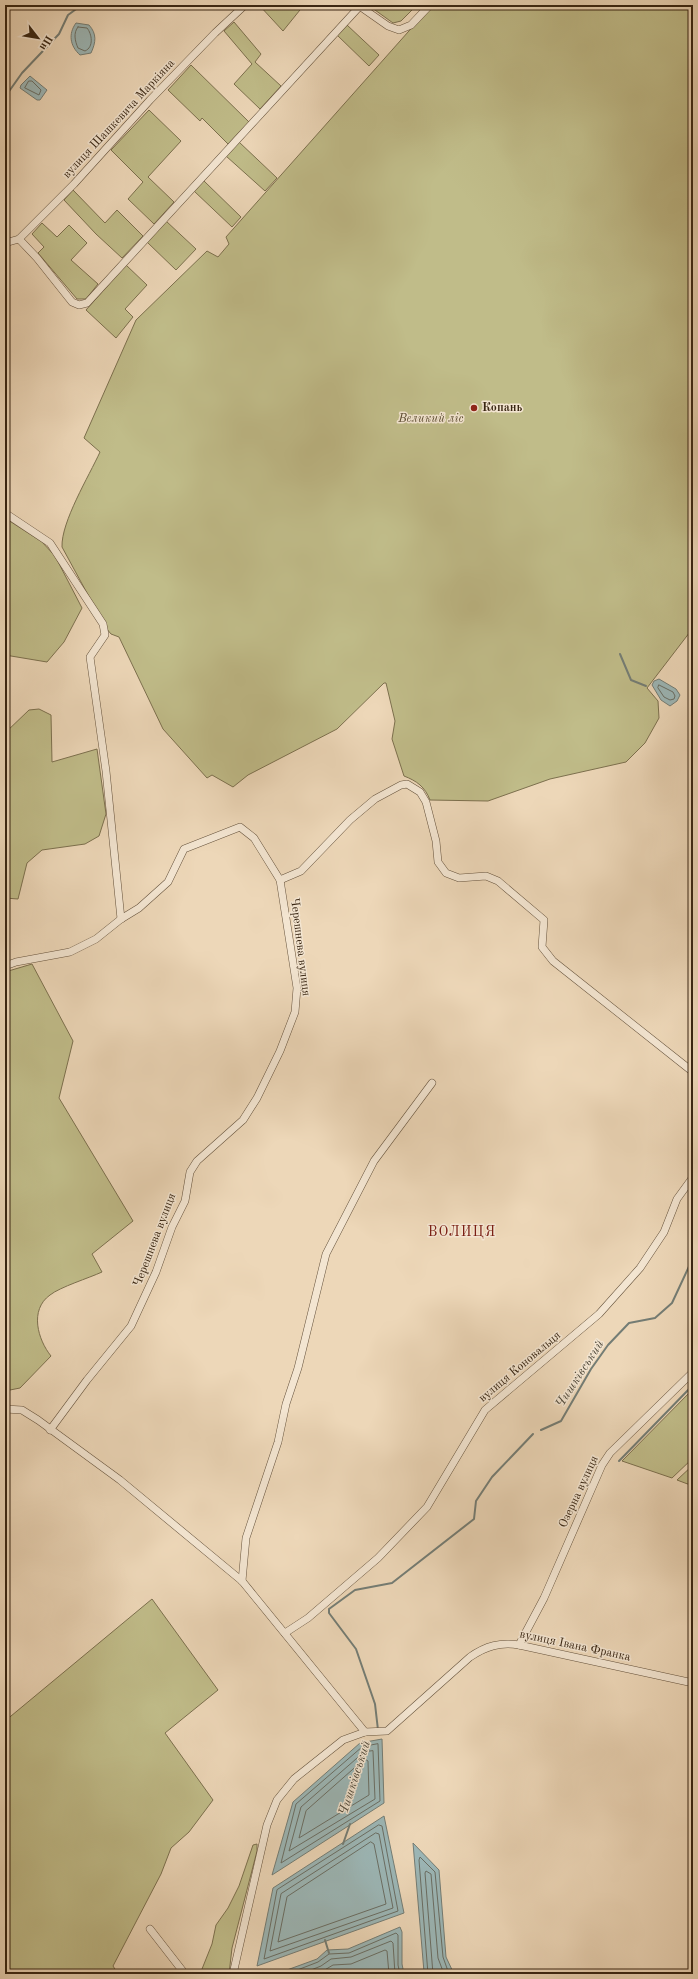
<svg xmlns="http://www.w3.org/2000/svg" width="698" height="1979" font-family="'Old Standard TT',serif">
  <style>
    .green { fill: #c0bc89; stroke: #7c704e }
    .water { fill: #9cb7b7; stroke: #747d75 }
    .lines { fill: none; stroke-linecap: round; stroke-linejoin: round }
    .shore { stroke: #6a6e64; stroke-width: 1 }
    .stream { stroke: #747d75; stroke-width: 2 }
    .minor-casing { stroke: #65523c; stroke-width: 8 }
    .minor { stroke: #f3e5d1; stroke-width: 7 }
    .poi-dot { fill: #8f2418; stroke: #f3e5d1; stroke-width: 1.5 }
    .labels { text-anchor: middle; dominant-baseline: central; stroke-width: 3; stroke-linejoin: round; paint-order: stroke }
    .street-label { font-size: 12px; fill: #382512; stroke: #f3e5d1 }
    .poi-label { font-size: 12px; font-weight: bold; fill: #382512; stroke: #f3e5d1; text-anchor: start }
    .park-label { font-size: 12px; font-style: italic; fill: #5a4b30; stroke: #f3e5d1 }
    .water-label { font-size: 13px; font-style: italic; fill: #514a3b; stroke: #f3e5d1 }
    .quarter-label { font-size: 14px; letter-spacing: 1px; fill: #7a1f14; stroke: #f3e5d1 }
  </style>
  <rect width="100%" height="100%" fill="#edd7b8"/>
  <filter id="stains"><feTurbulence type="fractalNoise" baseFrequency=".005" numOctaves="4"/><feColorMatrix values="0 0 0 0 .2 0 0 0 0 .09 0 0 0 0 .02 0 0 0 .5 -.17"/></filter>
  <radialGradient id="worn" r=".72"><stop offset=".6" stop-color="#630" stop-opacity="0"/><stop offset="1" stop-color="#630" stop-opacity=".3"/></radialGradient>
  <g class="green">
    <path d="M259,5H304L283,31Z"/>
    <path d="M368,5H417L401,21L393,23Z"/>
    <path d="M432,5H693V628L647,688L658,701L659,718L645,743L626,762L550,779L488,801L430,800C425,787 417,781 404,776L392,739L395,721L386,683H384L337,729L248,775L233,787L212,775L207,778L163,729L119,637L111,634L106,628L62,547C61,522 89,476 100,452L84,438L136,320L207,251L218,257L229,244L226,237Z"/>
    <path d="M234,22L261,54L255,62L281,86L260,109L234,84L252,64L224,31Z"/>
    <path d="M347,25L379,55L369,66L337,35Z"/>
    <path d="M191,65L249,122L228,144L202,118L200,121L168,90Z"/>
    <path d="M149,110L181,141L148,177L174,202L154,224L128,199L143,182L111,150Z"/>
    <path d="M239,142L277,178L265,191L226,156Z"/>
    <path d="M204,181L241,217L232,227L194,191Z"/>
    <path d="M73,190L105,223L117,210L143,236L122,258L96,234L64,200Z"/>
    <path d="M166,221L196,249L176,270L147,242Z"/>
    <path d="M42,223L57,237L69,225L87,243L71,260L98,284L86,299H77L38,253L44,247L32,234Z"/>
    <path d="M126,265L147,285L125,309L133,317L116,338L86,310Z"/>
    <path d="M5,518L42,542L55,556L82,608L64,642L47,662L5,655Z"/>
    <path d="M39,709L51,715L52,762L97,749L106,814L99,836L85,844L42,850L27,863L18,899L5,898V733L29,710Z"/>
    <path d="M32,964L73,1041L59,1098L133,1221L92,1254L102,1272C89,1278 60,1287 50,1295C29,1310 38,1340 51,1356L20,1388L5,1391V972Z"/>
    <path d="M693,1389V1458L672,1478L622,1461Z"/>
    <path d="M693,1465V1486L677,1480Z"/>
    <path d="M152,1599L218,1690L165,1733L213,1800L189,1832L171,1848L161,1874L113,1966L118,1974H5V1721Z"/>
    <path d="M257,1844V1851L232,1948L229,1974H200L212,1944L216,1925L228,1908L239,1886L253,1845Z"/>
  </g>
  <g class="water">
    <path d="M76,23L89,25C97,34 96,42 91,53L80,55C70,46 68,34 76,23Z"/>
    <path d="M30,76L47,90L40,100H37L20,88L21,85Z"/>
    <path d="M659,679L676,689L680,695L677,701L670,706L661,700L652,685L654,681Z"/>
    <path d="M382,1739L384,1803L272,1875L293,1802L360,1743Z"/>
    <path d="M384,1816L404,1913L257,1966L273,1888Z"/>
    <path d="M413,1843L439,1870L446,1957L454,1974H425L424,1972Z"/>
    <path d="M400,1927L402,1932V1964L404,1974H276L317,1959L327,1950L348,1949Z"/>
  </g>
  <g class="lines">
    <g class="shore">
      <path d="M78,27L87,28C92,34 94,47 85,51L78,48C75,41 73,33 78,27Z"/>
      <path d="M29,81H32L41,90L39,95L25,88Z"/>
      <path d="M659,685L673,692L675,696L674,699L670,700L664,697L658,688Z"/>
      <path d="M378,1744L380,1801L281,1863L296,1804L362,1747Z"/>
      <path d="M373,1751L375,1799L289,1851L301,1807L364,1752Z"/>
      <path d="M365,1759L368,1761L369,1795L299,1838L306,1811Z"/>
      <path d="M379,1825L382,1826L398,1911L264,1959L277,1890Z"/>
      <path d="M376,1833L379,1834L393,1908L270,1951L281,1894Z"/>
      <path d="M371,1842L374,1844L386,1904L278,1942L287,1897Z"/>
      <path d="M287,1974L318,1962L329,1954L349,1953L396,1933L398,1935V1965L400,1974"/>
      <path d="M301,1974L321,1966L331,1959L351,1957L391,1941L393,1943L395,1974"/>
      <path d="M318,1974L333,1965L351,1964L385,1950L387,1951L389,1974"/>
      <path d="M428,1974L419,1860L420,1857L435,1872L443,1957L449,1974"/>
      <path d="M433,1974L425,1873L426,1871L431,1874L438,1958L444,1974"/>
    </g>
    <g class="stream">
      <path d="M5,97L22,73L59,34L68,15L79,7L100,5"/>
      <path d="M620,654L631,680L646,686"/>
      <path d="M541,1430L561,1421L591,1369L608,1345L629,1323L655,1318L672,1303L692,1260"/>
      <path d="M619,1461L693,1385"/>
      <path d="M378,1730L375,1704L356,1649L329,1613V1609L355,1590L392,1583L474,1519L476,1501L492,1477L533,1434"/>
      <path d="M343,1844L350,1824"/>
      <path d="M325,1940L329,1953"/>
    </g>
    <g class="minor-casing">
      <g id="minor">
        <path d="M358,5L388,26L399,30L411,25L430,5"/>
        <path d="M19,239L37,258L72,302L79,305L87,303L360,6"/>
        <path d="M5,243L19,239L74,184L150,100L215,33L245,5"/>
        <path d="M5,513L50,543L103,624L105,635L90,657L106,771L121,919"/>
        <path d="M280,880L301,871L350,820L375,799L401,785L407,784L420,792L426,802L436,841L438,862L446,873L459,878L486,876L498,881L544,920L542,947L553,961L693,1072"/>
        <path d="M5,966L16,962L70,952L96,939L121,919L139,908L168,882L184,849L240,827L254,838L280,880L297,988L295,1012L280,1051L257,1098L243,1120L197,1161L190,1172L185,1201L172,1227L156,1272L131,1326L87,1380L50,1430"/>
        <path d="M5,1409L22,1410L38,1420L120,1480L242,1581L365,1732"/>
        <path d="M242,1581L246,1538L278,1442L286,1404L298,1368L326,1254L374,1161L432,1083"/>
        <path d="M285,1633L308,1618L378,1558L427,1507L485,1410L599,1314L640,1268L664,1232L677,1199L693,1177"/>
        <path d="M519,1645L544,1598L602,1465L610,1453L693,1372"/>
        <path d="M150,1929L185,1974"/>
        <path d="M233,1974L267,1825L277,1800L294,1779L343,1740L365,1732L387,1731L470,1657C486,1646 500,1642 519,1645L693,1683"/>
      </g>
    </g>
    <use href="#minor" class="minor"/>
  </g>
  <circle class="poi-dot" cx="474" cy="408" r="4"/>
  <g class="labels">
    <g class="street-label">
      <text transform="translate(119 119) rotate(-47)">вулиця Шашкевича Маркіяна</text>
      <text transform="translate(300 947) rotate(83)">Черешнева вулиця</text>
      <text transform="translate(155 1240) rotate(-69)">Черешнева вулиця</text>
      <text transform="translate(520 1367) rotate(-40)">вулиця Коновальця</text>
      <text transform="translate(579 1492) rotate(-65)">Озерна вулиця</text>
      <text transform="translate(575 1646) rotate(12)">вулиця Івана Франка</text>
    </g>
    <g class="poi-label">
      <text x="482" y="408">Копань</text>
    </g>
    <g class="park-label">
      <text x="431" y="419">Великий ліс</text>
    </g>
    <g class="water-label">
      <text transform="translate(580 1374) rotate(-57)">Чишківський</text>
      <text transform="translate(355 1778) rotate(-72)">Чишківський</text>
    </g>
    <g class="quarter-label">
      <text x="462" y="1232">ВОЛИЦЯ</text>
    </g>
  </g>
  <rect width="698" height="1979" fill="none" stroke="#edd7b8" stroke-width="20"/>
  <rect x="6" y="6" width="686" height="1967" fill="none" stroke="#382512" stroke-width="2"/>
  <rect x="10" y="10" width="678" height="1959" fill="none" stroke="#382512"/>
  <g transform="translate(38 38) rotate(121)" stroke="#f3e5d1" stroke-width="3" paint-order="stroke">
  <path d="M0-3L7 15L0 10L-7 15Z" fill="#382512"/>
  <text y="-6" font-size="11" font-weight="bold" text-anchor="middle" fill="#382512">Пн</text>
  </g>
  <rect width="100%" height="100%" filter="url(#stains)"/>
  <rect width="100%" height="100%" fill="url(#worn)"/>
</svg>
